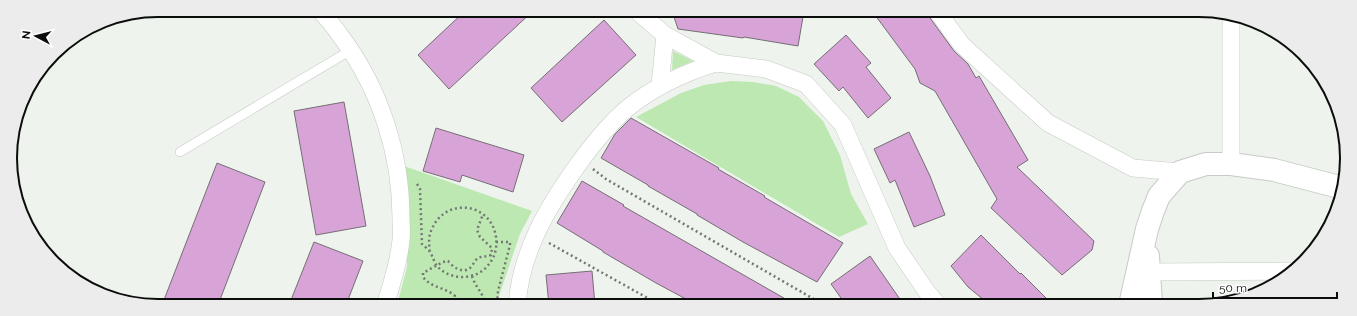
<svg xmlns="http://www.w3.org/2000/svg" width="1357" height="316" font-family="Raleway,sans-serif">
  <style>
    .green { fill: #bde8b2 }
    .building { fill: #d8a3d7; stroke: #746f74 }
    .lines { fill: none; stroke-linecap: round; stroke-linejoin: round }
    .service-casing { stroke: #c6cbc5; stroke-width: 10 }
    .minor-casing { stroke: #c6cbc5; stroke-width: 18 }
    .tertiary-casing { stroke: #c6cbc5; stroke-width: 24 }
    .path { stroke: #747874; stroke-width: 2.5; stroke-dasharray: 2 3; stroke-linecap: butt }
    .service { stroke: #fff; stroke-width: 9 }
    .minor { stroke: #fff; stroke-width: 17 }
    .tertiary { stroke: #fff; stroke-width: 22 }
    .rim { fill: none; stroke: #0b0d0b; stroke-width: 2 }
  </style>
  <rect width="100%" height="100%" fill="#eef3ed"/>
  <g class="green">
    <path d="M673,51L693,61L672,70Z"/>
    <path d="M731,81L753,82L776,86L799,97L823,121L840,155L851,194L868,224L839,237L636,117L681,93L704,85Z"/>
    <path d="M404,166L532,211L520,234L496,305H397L407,267V213Z"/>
  </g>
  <g class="building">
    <path d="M466,10H534L449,89L418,55Z"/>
    <path d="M672,11H804L798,46L744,37L743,38L678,29Z"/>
    <path d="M872,11H925L954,51L968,64L976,78L979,76L1028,160L1017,167L1094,241L1092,250L1062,275L991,208L997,199L935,91L920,83L915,69Z"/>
    <path d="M604,20L636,55L562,122L531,88Z"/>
    <path d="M846,35L871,63L866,67L891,98L868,118L843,87L839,91L814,64Z"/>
    <path d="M344,102L366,226L316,235L294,111Z"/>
    <path d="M631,118L719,168L718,169L765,196L764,197L843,243L817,282L743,242L697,215V214L648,186V185L601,158L615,134Z"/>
    <path d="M436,128L524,155L513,192L462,175L460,182L423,171Z"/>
    <path d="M909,132L930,176L945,215L914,227L895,180L890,183L874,149Z"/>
    <path d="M217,163L265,182L218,305H162Z"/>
    <path d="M582,181L624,205L623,206L796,305H697L656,283L603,252V251L557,223Z"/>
    <path d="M981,235L1020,274L1021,273L1053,305H990L968,287L951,266Z"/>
    <path d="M314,242L363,261L346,305H289Z"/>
    <path d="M870,256L904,305H846L831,284Z"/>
    <path d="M592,271L595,305H549L546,275Z"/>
  </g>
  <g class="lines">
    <g class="service-casing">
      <path id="service" d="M180,152L351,50"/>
    </g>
    <g class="minor-casing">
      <g id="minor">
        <path d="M319,10C328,18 335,28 342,38C380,89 401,154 401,218C401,225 402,233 401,240C399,262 392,284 385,305"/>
        <path d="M637,11L665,35L716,63L766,69L806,84L843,125L897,248L927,292L938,305"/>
        <path d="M937,11L962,45L1048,123L1133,168L1180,172"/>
        <path d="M660,86L665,35"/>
        <path d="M1231,164V16"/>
        <path d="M1149,272L1293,271"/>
        <path d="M517,305C521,252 547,208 577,166C592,145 608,124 629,107C655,86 684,73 716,63"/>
      </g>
    </g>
    <g class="tertiary-casing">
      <g id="tertiary">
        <path d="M1148,256L1151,305"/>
        <path d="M1130,305L1147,229L1153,211L1159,196L1180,172L1206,164H1231L1274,170L1343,188"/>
      </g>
    </g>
    <g class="path">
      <path d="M593,169L606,179L824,305"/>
      <path d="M417,184L420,189L422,244C424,246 428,249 430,252C433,257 434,262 437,266C445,275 458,279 470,276C481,274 488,267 493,258C496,252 497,244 496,237C491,202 445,197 432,229C428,236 429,244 430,253"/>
      <path d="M496,242H510V245L498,291L497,305"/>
      <path d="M549,243L660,305"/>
      <path d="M472,276C475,287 483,292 486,305"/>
      <path d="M450,305L452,303L455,296C445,287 431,288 423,277V273L443,262L448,261C453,267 462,274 470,268C473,265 475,260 478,258C482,256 486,257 491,255L492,248L480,237L477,230L483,214"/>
    </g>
    <use href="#service" class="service"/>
    <use href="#minor" class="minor"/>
    <use href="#tertiary" class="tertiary"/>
  </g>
  <path d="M0 0H1357V316H0ZM158 17H1199A141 141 0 0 1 1340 158V158A141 141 0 0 1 1199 299H158A141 141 0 0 1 17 158V158A141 141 0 0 1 158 17Z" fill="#ebeceb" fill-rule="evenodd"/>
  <path class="rim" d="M158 17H1199A141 141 0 0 1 1340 158V158A141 141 0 0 1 1199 299H158A141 141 0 0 1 17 158V158A141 141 0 0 1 158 17Z"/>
  <g transform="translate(36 36) rotate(277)" stroke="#ffffff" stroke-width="3" paint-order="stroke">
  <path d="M0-3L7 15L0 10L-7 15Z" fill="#0b0d0b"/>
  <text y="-6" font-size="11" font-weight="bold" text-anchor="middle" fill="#0b0d0b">N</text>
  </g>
  <path d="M1213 292v6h124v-6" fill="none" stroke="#0b0d0b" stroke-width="2"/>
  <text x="1219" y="292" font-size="12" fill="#0b0d0b" stroke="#ffffff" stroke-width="3" paint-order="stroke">50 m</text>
</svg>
